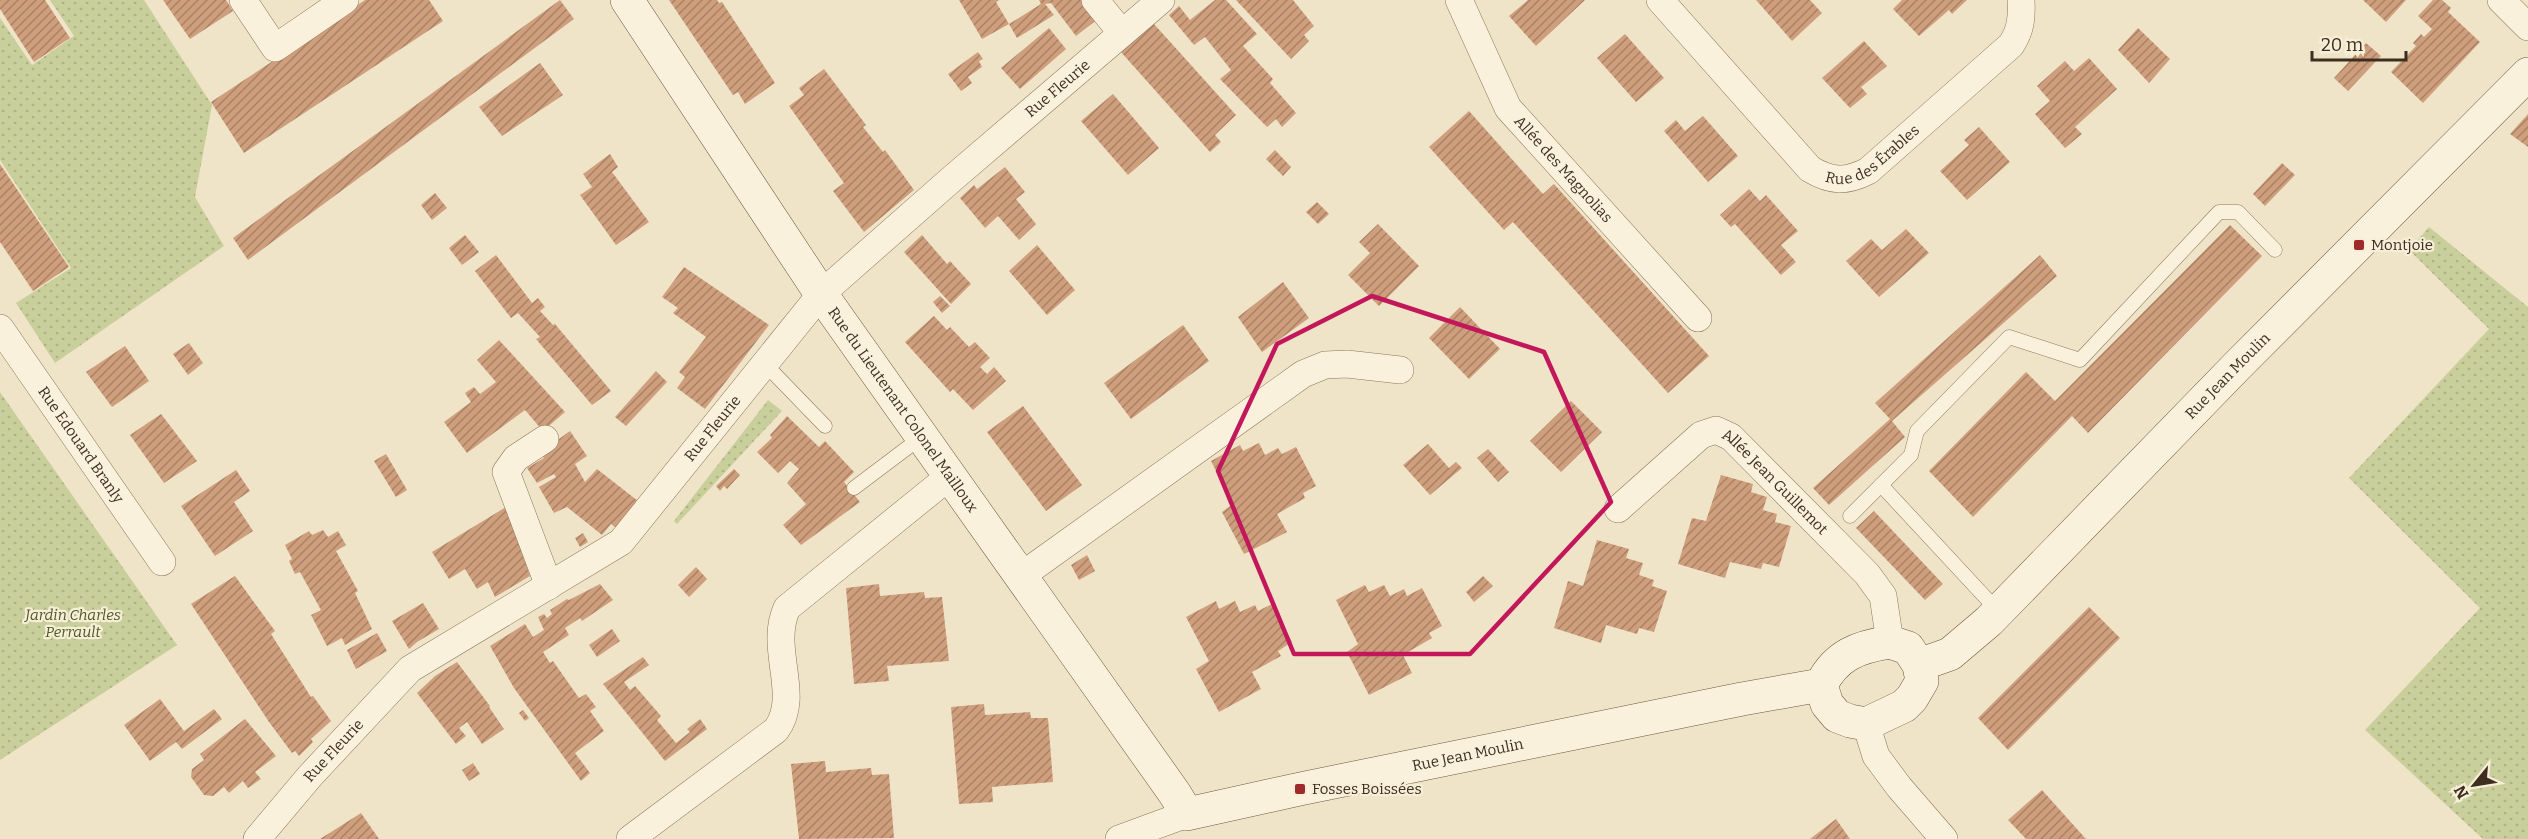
<svg xmlns="http://www.w3.org/2000/svg" width="2528" height="839" font-family="Bitter,serif">
  <style>
    .green { fill: url(#green-dots) }
    .building { fill: url(#building-hatch) }
    .lines { fill: none; stroke-linecap: round; stroke-linejoin: round }
    .lane-casing { stroke: #8d765c; stroke-width: 15 }
    .street-casing { stroke: #8d765c; stroke-width: 28 }
    .secondary-casing { stroke: #6f573f; stroke-width: 34 }
    .lane { stroke: #faf1dc; stroke-width: 14 }
    .street { stroke: #faf1dc; stroke-width: 27 }
    .secondary { stroke: #faf1dc; stroke-width: 33 }
    .marked { fill: none; stroke: #c2185b; stroke-width: 4.5; stroke-linejoin: round }
    .poi-dot { fill: #9e2a2b; stroke: #f7eed8; stroke-width: 2 }
    .labels { text-anchor: middle; dominant-baseline: central; stroke-width: 4.5; stroke-linejoin: round; paint-order: stroke }
    .street-label { font-size: 15px; fill: #3d2e20; stroke: #f7eed8 }
    .poi-label { font-size: 15px; fill: #3d2e20; stroke: #f7eed8; text-anchor: start }
    .park-label { font-size: 15px; font-style: italic; fill: #4d5a26; stroke: #f7eed8 }
  </style>
  <defs>
    <pattern id="green-dots" width="8" height="8" patternUnits="userSpaceOnUse" patternTransform="scale(1.5)"><rect width="8" height="8" fill="#c9cf9b"/><path d="M2 2h.1M6 6h.1" fill="none" stroke="#aeb285" stroke-width="1.8" stroke-linecap="round"/></pattern>
    <pattern id="building-hatch" width="6" height="6" patternUnits="userSpaceOnUse" patternTransform="scale(1.5)"><rect width="6" height="6" fill="#cf9f7d"/><path d="M-1 1l2-2M0 6l6-6M5 7l2-2" fill="none" stroke="#a98266"/></pattern>
  </defs>
  <rect width="100%" height="100%" fill="#f0e4c8"/>
  <g class="green">
    <path d="M50,0H144L212,105L195,197L224,246L55,363L16,303L71,268L0,160V18L32,65L74,36Z"/>
    <path d="M2429,227L2528,307V839H2483L2365,730L2480,608L2349,478L2489,329L2409,250Z"/>
    <path d="M0,392L177,645L0,760Z"/>
    <path d="M768,400L782,411L677,524L674,521Z"/>
  </g>
  <g class="building">
    <path d="M0,0H45L70,38L34,62L0,9Z"/>
    <path d="M163,0H226L233,11L190,39Z"/>
    <path d="M365,0H429L443,21L244,153L211,102Z"/>
    <path d="M560,0L574,19L248,260L233,238Z"/>
    <path d="M669,0H717L719,3L722,2L775,83L745,104L738,92L733,95Z"/>
    <path d="M959,0H999L996,2L1009,24L982,39Z"/>
    <path d="M1039,0H1085L1098,19L1076,36L1051,3L1045,4L1054,15L1017,38L1009,24L1041,4Z"/>
    <path d="M1215,0H1226L1257,34L1243,46L1273,79L1270,83L1296,113L1282,127L1276,119L1267,127L1220,79L1231,70L1205,37L1194,45L1169,15L1179,6L1190,20Z"/>
    <path d="M1236,0H1293L1314,26L1304,35L1309,41L1291,59Z"/>
    <path d="M1528,0H1585L1536,46L1509,16Z"/>
    <path d="M1756,0H1810L1822,13L1792,41Z"/>
    <path d="M1902,0H1967L1952,14L1949,10L1919,36L1893,9Z"/>
    <path d="M2363,0H2406L2386,22Z"/>
    <path d="M2433,0H2442L2451,8L2448,12L2480,42L2423,103L2391,72L2416,46L2413,43L2421,34L2424,37L2432,29L2418,16Z"/>
    <path d="M1154,24L1236,115L1215,135L1221,142L1210,152L1120,51Z"/>
    <path d="M1049,28L1066,49L1020,89L1001,68Z"/>
    <path d="M2138,28L2170,59L2149,83L2118,50Z"/>
    <path d="M1625,34L1664,78L1636,102L1597,58Z"/>
    <path d="M1864,41L1887,66L1861,87L1867,94L1850,108L1822,78Z"/>
    <path d="M2366,43L2381,56L2348,91L2334,78Z"/>
    <path d="M978,52L983,59L979,61L982,67L968,77L972,83L961,91L948,74Z"/>
    <path d="M2089,58L2117,89L2075,127L2082,134L2065,148L2035,114L2050,101L2037,86L2065,61L2074,71Z"/>
    <path d="M540,63L563,95L502,136L479,107Z"/>
    <path d="M824,69L866,125L863,127L883,152L885,150L914,190L864,232L833,191L844,183L789,106L804,95L799,88Z"/>
    <path d="M1113,94L1159,148L1128,175L1081,121Z"/>
    <path d="M1469,111L1543,194L1554,184L1709,356L1668,393L1513,222L1504,230L1429,147Z"/>
    <path d="M2528,114V147L2510,134Z"/>
    <path d="M1703,116L1738,156L1708,182L1664,131L1676,120L1685,131Z"/>
    <path d="M1979,127L2010,162L1967,200L1940,171L1969,145L1964,140Z"/>
    <path d="M1275,150L1291,167L1283,176L1266,159Z"/>
    <path d="M610,154L618,167L612,172L649,222L616,245L580,195L592,187L583,174Z"/>
    <path d="M2282,163L2295,175L2265,206L2253,194Z"/>
    <path d="M0,164L69,267L33,291L0,242Z"/>
    <path d="M1005,167L1025,192L1016,199L1036,224L1019,240L998,216L985,228L960,198L974,185L977,189Z"/>
    <path d="M1749,189L1760,201L1766,195L1798,231L1781,245L1796,262L1781,275L1735,224L1731,227L1720,215Z"/>
    <path d="M435,193L447,208L432,220L421,205Z"/>
    <path d="M1317,202L1329,214L1318,224L1306,212Z"/>
    <path d="M1378,224L1419,266L1379,306L1348,275L1370,253L1359,242Z"/>
    <path d="M2230,225L2262,256L2088,433L2072,416L1973,517L1929,471L2026,372L2055,401Z"/>
    <path d="M1906,229L1929,253L1879,297L1846,261L1871,239L1882,250Z"/>
    <path d="M465,235L479,252L462,265L449,248Z"/>
    <path d="M922,235L947,264L950,261L971,284L951,304L904,252Z"/>
    <path d="M1037,245L1075,290L1047,315L1009,271Z"/>
    <path d="M496,255L532,303L538,298L545,307L540,311L553,325L555,324L611,391L592,405L536,339L540,337L518,313L511,318L475,271Z"/>
    <path d="M2040,255L2057,276L1892,421L1905,437L1829,505L1813,488L1890,419L1875,403Z"/>
    <path d="M684,267L769,325L705,409L677,388L685,377L679,372L706,337L673,313L678,308L662,297Z"/>
    <path d="M1283,282L1309,318L1262,352L1238,317Z"/>
    <path d="M940,296L950,306L942,313L933,302Z"/>
    <path d="M1460,307L1500,349L1469,379L1429,338Z"/>
    <path d="M934,316L947,330L950,327L969,347L975,342L990,358L980,367L987,374L994,367L1006,381L973,410L953,389L950,392L905,342Z"/>
    <path d="M1183,325L1209,361L1131,419L1104,383Z"/>
    <path d="M499,340L565,412L543,431L525,410L467,453L444,422L471,402L465,393L474,387L480,394L496,382L477,360Z"/>
    <path d="M189,343L203,363L188,375L173,354Z"/>
    <path d="M125,346L149,381L112,407L86,372Z"/>
    <path d="M656,371L667,382L626,426L615,417Z"/>
    <path d="M1571,401L1602,432L1561,472L1530,441Z"/>
    <path d="M1023,406L1082,485L1046,511L987,432Z"/>
    <path d="M161,414L197,461L164,483L130,435Z"/>
    <path d="M787,416L819,447L825,441L854,472L844,482L860,502L801,545L783,525L806,504L787,483L799,469L790,461L778,473L757,452L772,438L770,435Z"/>
    <path d="M570,431L587,456L575,464L585,482L597,469L638,501L616,528L611,524L602,535L567,507L554,513L539,487L556,477L554,474L537,483L527,468L544,458L541,452Z"/>
    <path d="M1259,443L1265,455L1278,448L1282,454L1296,447L1316,486L1303,493L1305,498L1277,514L1287,532L1244,554L1222,512L1233,504L1211,461L1240,445L1243,451Z"/>
    <path d="M1428,444L1449,468L1456,462L1462,468L1430,495L1403,465Z"/>
    <path d="M1488,449L1509,472L1498,482L1477,458Z"/>
    <path d="M386,454L407,490L396,497L374,461Z"/>
    <path d="M734,469L740,475L727,489L724,486L720,491L716,486Z"/>
    <path d="M236,470L250,491L234,502L253,531L215,556L181,506Z"/>
    <path d="M1721,475L1753,484L1751,492L1767,497L1763,510L1777,514L1775,522L1791,526L1779,567L1763,563L1761,569L1730,562L1725,578L1678,564L1692,518L1706,521Z"/>
    <path d="M506,507L530,576L495,597L488,582L477,589L465,569L449,579L432,552Z"/>
    <path d="M1874,511L1943,584L1925,600L1856,528Z"/>
    <path d="M323,530L328,537L338,531L346,545L336,551L358,591L355,593L372,629L345,645L342,638L327,646L311,615L321,610L300,572L295,574L289,561L292,559L285,545L309,531L312,535Z"/>
    <path d="M583,533L588,542L580,547L575,538Z"/>
    <path d="M1597,540L1629,549L1626,558L1643,563L1639,575L1654,580L1652,586L1667,591L1654,632L1639,628L1637,634L1606,625L1601,643L1554,628L1568,581L1583,586Z"/>
    <path d="M1087,555L1095,571L1079,580L1071,565Z"/>
    <path d="M696,567L707,579L689,597L678,585Z"/>
    <path d="M235,576L275,631L271,634L309,694L311,697L313,696L331,721L311,739L313,742L299,756L295,751L292,753L269,722L191,604Z"/>
    <path d="M1483,576L1493,586L1474,602L1466,592Z"/>
    <path d="M600,584L613,600L582,621L580,618L565,628L569,635L543,652L550,663L553,661L579,698L586,694L596,707L590,711L604,731L575,753L590,773L581,781L514,688L490,646L525,624L533,637L544,630L538,617L544,614L547,618L552,614L550,610L567,599L569,600Z"/>
    <path d="M879,584L880,596L924,592L925,598L942,597L949,661L887,666L889,681L854,684L846,588Z"/>
    <path d="M1365,585L1369,592L1384,585L1390,596L1404,589L1407,596L1422,588L1442,626L1429,633L1432,638L1403,655L1412,673L1369,695L1347,652L1358,644L1336,600Z"/>
    <path d="M1216,601L1219,609L1235,601L1240,612L1255,605L1258,611L1272,604L1292,642L1278,651L1281,656L1252,672L1261,689L1219,712L1196,669L1209,661L1186,617Z"/>
    <path d="M423,603L439,629L417,642L409,649L392,621Z"/>
    <path d="M2089,607L2120,638L2008,750L1978,718Z"/>
    <path d="M612,629L620,641L597,657L589,645Z"/>
    <path d="M377,633L387,651L356,669L347,650Z"/>
    <path d="M643,657L649,665L624,682L630,690L635,686L661,716L657,720L676,743L690,732L687,729L700,719L707,729L665,761L603,684Z"/>
    <path d="M457,662L490,706L489,707L504,729L482,744L467,722L459,728L466,736L456,744L417,693L435,676Z"/>
    <path d="M160,699L184,731L214,709L222,719L182,749L176,742L150,761L124,725Z"/>
    <path d="M984,704L985,715L1030,712L1031,718H1048L1053,782L992,787L993,802L959,804L951,707Z"/>
    <path d="M523,710L529,718L525,721L519,713Z"/>
    <path d="M245,719L276,756L255,772L261,779L248,788L243,781L229,793L224,787L213,796L204,795L191,777L192,769L204,760L200,754Z"/>
    <path d="M825,761L826,772L871,768L872,775L889,774L894,838L799,839L791,764Z"/>
    <path d="M473,763L480,774L469,781L462,770Z"/>
    <path d="M2042,790L2086,839H2026L2008,820Z"/>
    <path d="M361,813L379,839H320Z"/>
    <path d="M1836,819L1850,839H1810Z"/>
  </g>
  <g class="lines">
    <g class="lane-casing">
      <g id="lane">
        <path d="M765,364L825,426"/>
        <path d="M1881,485L1998,611"/>
        <path d="M854,488L923,436"/>
        <path d="M1850,516L1911,455L1917,431L2009,337L2080,360L2219,212H2238L2275,250"/>
      </g>
    </g>
    <g class="street-casing">
      <g id="street">
        <path d="M243,0L275,48L345,0"/>
        <path d="M1095,0L1122,33"/>
        <path id="s1" d="M1459,0L1508,108L1698,318"/>
        <path id="s2" d="M1660,0L1810,169C1832,182 1846,182 1868,171L2011,45C2021,30 2022,17 2021,0"/>
        <path d="M2501,0L2528,27"/>
        <path id="s3" d="M0,328L162,562"/>
        <path d="M545,439L516,458L506,472L549,586"/>
        <path id="s4" d="M1618,509L1701,435L1716,430L1731,437L1867,574L1883,596L1890,642"/>
        <path d="M1021,576L1303,374L1325,365L1347,364L1400,370"/>
        <path d="M1866,724L1876,756L1899,787L1944,839"/>
        <path id="s5" d="M257,839L310,776L410,669L621,542L821,294L954,177L1161,0"/>
        <path d="M630,839L776,730C802,695 768,649 787,608L951,475"/>
        <path d="M1119,839L1187,814"/>
      </g>
    </g>
    <g class="secondary-casing">
      <g id="secondary">
        <path id="s6" d="M627,0L821,294L1175,794L1187,814L1300,789L1742,699L1821,685"/>
        <path d="M1890,642L1908,648L1919,665L1922,681L1912,698L1904,706L1866,724L1850,721L1837,716L1827,704L1821,685C1836,655 1858,647 1890,642Z"/>
        <path id="s7" d="M1919,665L1950,654L1989,621L2237,366L2528,74"/>
      </g>
    </g>
    <use href="#lane" class="lane"/>
    <use href="#street" class="street"/>
    <use href="#secondary" class="secondary"/>
  </g>
  <path class="marked" d="M1372,296L1544,352L1611,502L1470,654H1294L1218,471L1277,344Z"/>
  <g class="poi-dot">
    <rect x="2353" y="239" width="12" height="12" rx="3"/>
    <rect x="1294" y="783" width="12" height="12" rx="3"/>
  </g>
  <g class="labels">
    <g class="street-label">
      <text stroke="none"><textPath href="#s5" startOffset="1107">Rue Fleurie</textPath></text>
      <text stroke="none"><textPath href="#s2" startOffset="298">Rue des Érables</textPath></text>
      <text stroke="none"><textPath href="#s1" startOffset="201">Allée des Magnolias</textPath></text>
      <text stroke="none"><textPath href="#s7" startOffset="426">Rue Jean Moulin</textPath></text>
      <text stroke="none"><textPath href="#s6" startOffset="494">Rue du Lieutenant Colonel Mailloux</textPath></text>
      <text stroke="none"><textPath href="#s5" startOffset="621">Rue Fleurie</textPath></text>
      <text stroke="none"><textPath href="#s3" startOffset="142">Rue Edouard Branly</textPath></text>
      <text stroke="none"><textPath href="#s4" startOffset="206">Allée Jean Guillemot</textPath></text>
      <text stroke="none"><textPath href="#s5" startOffset="117">Rue Fleurie</textPath></text>
      <text stroke="none"><textPath href="#s6" startOffset="1275">Rue Jean Moulin</textPath></text>
    </g>
    <g class="poi-label">
      <text x="2371" y="245">Montjoie</text>
      <text x="1312" y="789">Fosses Boissées</text>
    </g>
    <g class="park-label">
      <text x="73" y="615">Jardin Charles<tspan x="73" dy="17">Perrault</tspan></text>
    </g>
  </g>
  <g transform="translate(2474 785) rotate(240)" stroke="#f7eed8" stroke-width="4.5" paint-order="stroke">
  <path d="M0-4.5L10 22L0 15L-10 22Z" fill="#3d2e20"/>
  <text y="-9" font-size="16" font-weight="bold" text-anchor="middle" fill="#3d2e20">N</text>
  </g>
  <path d="M2312 51v9h94v-9" fill="none" stroke="#3d2e20" stroke-width="3"/>
  <text x="2321" y="51" font-size="18" fill="#3d2e20" stroke="#f7eed8" stroke-width="4.5" paint-order="stroke">20 m</text>
</svg>
